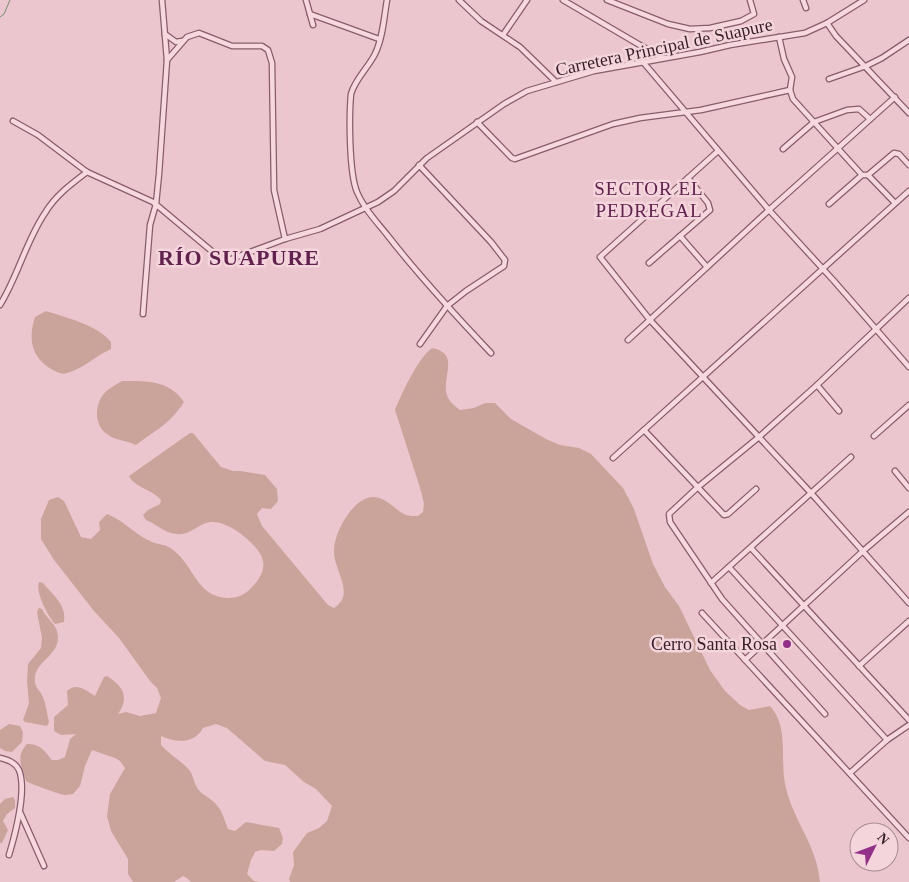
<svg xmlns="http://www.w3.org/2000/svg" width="909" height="882" font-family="Georgia,serif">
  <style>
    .green { fill: #caa49a }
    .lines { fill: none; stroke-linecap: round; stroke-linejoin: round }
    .stream { stroke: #738e6e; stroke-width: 1 }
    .minor-casing { stroke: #875c6c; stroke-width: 7 }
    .minor { stroke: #f7d8df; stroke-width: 4.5 }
    .poi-dot { fill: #932f8b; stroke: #f4d5db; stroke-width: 2 }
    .labels { text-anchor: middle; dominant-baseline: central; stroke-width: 5; stroke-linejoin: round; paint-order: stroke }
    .street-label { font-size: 18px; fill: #371f2a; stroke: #f4d5db }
    .poi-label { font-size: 18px; fill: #371f2a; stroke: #f4d5db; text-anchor: end }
    .neighbourhood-label { font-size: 19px; letter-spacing: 1px; fill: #62214f; stroke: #f4d5db }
    .district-label { font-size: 22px; font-weight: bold; letter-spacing: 1px; fill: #62214f; stroke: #f4d5db }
  </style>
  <rect width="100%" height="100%" fill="#ecc6ce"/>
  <g class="green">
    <path d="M46,311C67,318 96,324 111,342V349C97,355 81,370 67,373C62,375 57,372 53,370C31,358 28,339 35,317Z"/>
    <path d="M432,348C461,353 441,378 447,395C449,402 455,406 460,410L474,408L485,403H495L511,419L546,439L560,445L579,448L591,454L623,488L634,509L653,564L665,587L679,606L710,670L725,691L740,705L749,710L770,706C790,728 779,762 786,788C794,822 817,845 820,882H290L289,879L294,865L293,852L307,833L319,828L327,821L332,806L316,789L304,782L285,765L265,761L227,728L216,724L203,728C194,744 176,743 161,736V745C170,755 182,761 190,771C194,777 194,784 198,789C201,794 207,796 210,799C222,807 223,817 228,829L235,831L246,822L279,828L283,838L282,844L274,851L261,850L255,852L251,860L247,874L254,881L260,882H191L187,878L183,876L174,882H133L128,874V859L111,831L107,816L110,794L125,768L120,761L115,758L92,750L85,766L80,786L73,794C70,794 67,795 65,795C61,795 28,783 26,781C22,766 15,757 27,744C40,744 44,750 52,760H58L65,757L70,739L76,734L61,735L54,731V717L68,705L67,691C76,682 86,690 95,696L104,677L107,676C123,686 130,697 118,714L126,712L140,716L156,713L161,698L157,688L150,681L119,638L94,611L54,560L41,539V519L49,500L58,497L64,501L81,537L91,539L100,530L99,522L107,514C124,520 135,535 152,542C160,545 166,544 173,550C194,565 196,597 228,598C237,598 245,595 251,588C258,581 265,572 263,561C260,545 228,520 211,522C198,523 191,536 176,534C164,533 157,524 146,520L143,515L148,510L160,504L161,500C152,489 135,488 129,476L190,433H193L221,467L233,471H240L265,475L277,489L278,501L271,509L262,508L257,514L262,526L328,605L334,608C356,594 334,571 334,552C333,534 353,497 373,497C386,497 395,510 406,515C409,516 414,516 418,516L423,512L424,504L421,491L395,410C402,393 418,358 432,348Z"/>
    <path d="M122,381C147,381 169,380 184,402C170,424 156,430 136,445C127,440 115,441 107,434C95,426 94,407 103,395C107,389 116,385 122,381Z"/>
    <path d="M39,582L43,583C53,595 67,605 64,622L55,624C48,616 35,592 39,582Z"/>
    <path d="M39,608L42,609C45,616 55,624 57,631C64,656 32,660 35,682C35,687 40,691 42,695C46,703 47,714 49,722L47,726L25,722L23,720L29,703L27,682L28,664L41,648L42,638L37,612Z"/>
    <path d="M9,724L20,726L23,732L22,742L12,752L5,751L0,748V730Z"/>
    <path d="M13,797L15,800V808L7,814L3,821L8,830L2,843H0V804L5,799Z"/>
  </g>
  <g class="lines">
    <path class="stream" d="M0,17L4,14L10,0"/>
    <g class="minor-casing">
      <g id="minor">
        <path d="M306,0L313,25"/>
        <path d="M387,0C384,17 383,38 375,54C368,68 355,79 351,94C349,116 349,173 357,192C364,209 377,222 388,236C420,277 455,315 491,353"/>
        <path d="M459,0L481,21L520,47L556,82"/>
        <path d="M563,0L662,58"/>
        <path d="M607,0L668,24L690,29L710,28L741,21L754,14L750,0"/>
        <path d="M803,0L806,8"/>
        <path d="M310,14L379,39"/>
        <path d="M827,23L836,36L909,113"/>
        <path d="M165,34L176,42L182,41"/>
        <path d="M503,35L527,0"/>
        <path d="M779,37L784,59L792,77L790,90L793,99L862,175"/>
        <path d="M167,60L187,37L199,33L232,46H262L268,50L272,63L274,190L285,239"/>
        <path d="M643,62L769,210L834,281L909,367"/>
        <path d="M829,79L866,66L882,58L909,40"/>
        <path d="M13,121L38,135L87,172L153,202L220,258L226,261L285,239L320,229L378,202L394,191L427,158L504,104L527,91L594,71L700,52L730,45L805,33L827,23L864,0"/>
        <path d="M477,122L512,158L515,159L613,124L640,118L701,110L790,90"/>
        <path d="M783,149L814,122L847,110L859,109L870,119"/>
        <path d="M718,151L600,257L650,320L811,493L909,603"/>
        <path d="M419,165L491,242L505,260L504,266L466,291L447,306L420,344"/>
        <path d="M868,175L895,203"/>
        <path d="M829,204L862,175H868L894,153L899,154L909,165"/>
        <path d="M680,236L707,267"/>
        <path d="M649,263L710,210L708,203L688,178"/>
        <path d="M0,305C18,276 26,241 45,213C55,196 71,184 87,172"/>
        <path d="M143,314L150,225L156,204L159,174L167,60L162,0"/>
        <path d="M628,340L769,210L895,97"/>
        <path d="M817,385L839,411"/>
        <path d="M644,430L724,515L728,514L756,489"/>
        <path d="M874,436L909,405"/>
        <path d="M613,458L909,191"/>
        <path d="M895,471L909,488"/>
        <path d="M751,548L909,720"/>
        <path d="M729,567L887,740"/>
        <path d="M711,583L851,457"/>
        <path d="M702,613L909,838"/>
        <path d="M745,660L863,551L909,512"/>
        <path d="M859,666L909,621"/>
        <path d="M825,714L722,599L670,522L669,514L698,487L759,437L817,385L909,298"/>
        <path d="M0,758C8,760 15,762 19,770C27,790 15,835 9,855"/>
        <path d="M850,773L887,740L909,725"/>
        <path d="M20,812L44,866"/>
      </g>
    </g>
    <use href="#minor" class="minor"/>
  </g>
  <circle class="poi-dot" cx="787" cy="644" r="5"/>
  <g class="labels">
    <g class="street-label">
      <text transform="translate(664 47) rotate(-12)">Carretera Principal de Suapure</text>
    </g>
    <g class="poi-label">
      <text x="777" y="644">Cerro Santa Rosa</text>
    </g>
    <g class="neighbourhood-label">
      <text x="649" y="188">SECTOR EL<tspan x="649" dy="22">PEDREGAL</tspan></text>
    </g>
    <g class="district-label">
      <text x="239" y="257">RÍO SUAPURE</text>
    </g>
  </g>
  <g transform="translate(874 847) rotate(48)"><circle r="24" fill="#f4d5db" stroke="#a88c94"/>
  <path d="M0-4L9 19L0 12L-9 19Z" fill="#932f8b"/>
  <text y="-8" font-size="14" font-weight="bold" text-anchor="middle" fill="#371f2a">N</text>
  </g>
</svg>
